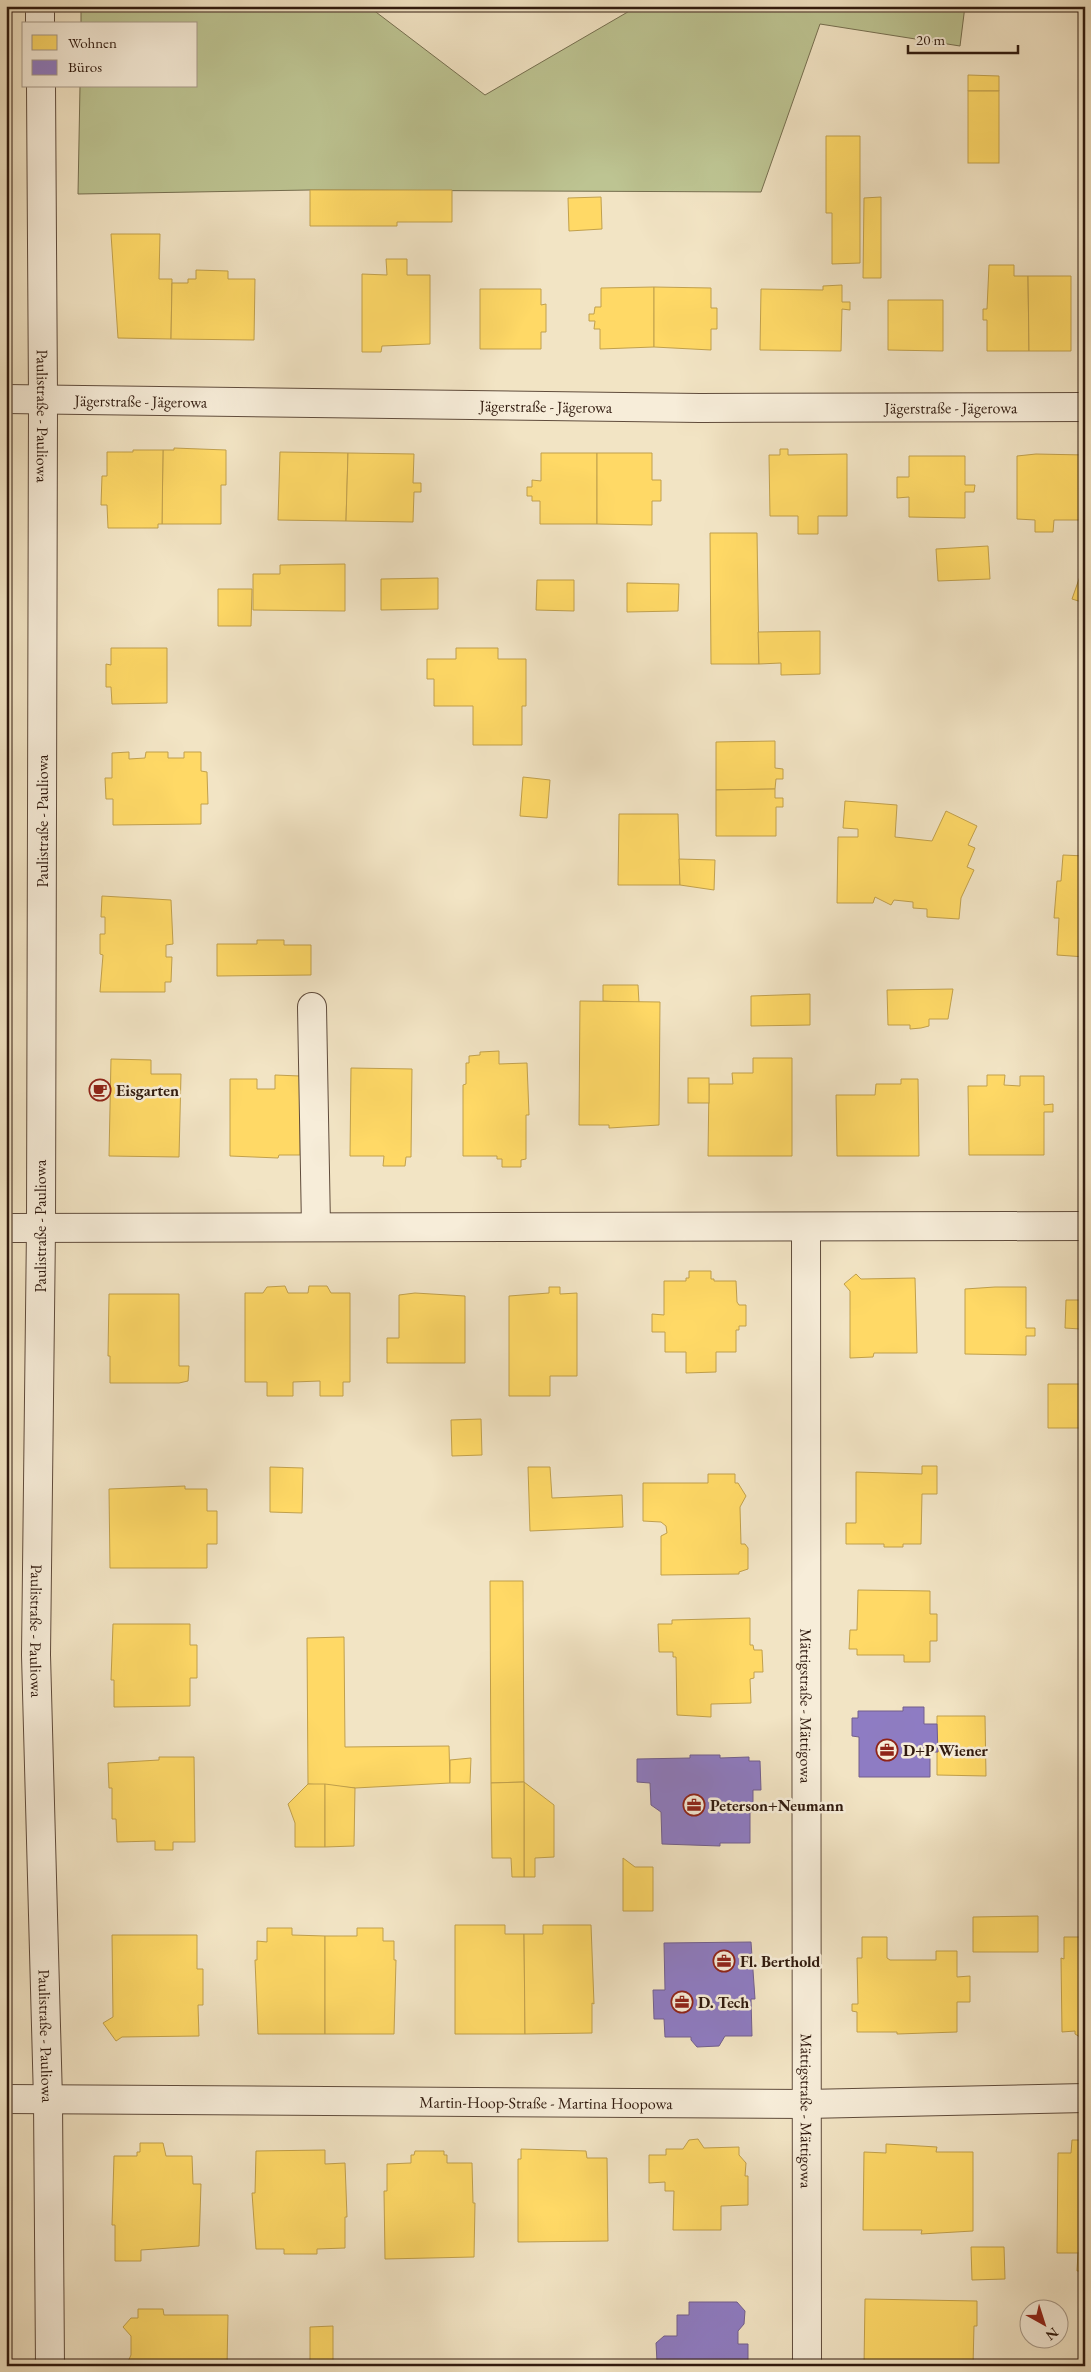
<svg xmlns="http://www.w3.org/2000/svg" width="1091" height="2372" font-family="'EB Garamond',serif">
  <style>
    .green { fill: #bdc492; stroke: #766f50 }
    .homes { fill: #ffd966; stroke: #c1a04c }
    .offices { fill: #8e7cc3; stroke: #725f8d }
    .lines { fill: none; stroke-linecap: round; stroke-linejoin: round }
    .minor-casing { stroke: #604c3c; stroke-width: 30 }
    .minor { stroke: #f7edd9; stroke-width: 28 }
    .labels { text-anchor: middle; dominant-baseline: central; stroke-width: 5; stroke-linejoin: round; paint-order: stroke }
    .street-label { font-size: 16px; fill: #301a0e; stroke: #f7edd9 }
    .poi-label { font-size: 16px; font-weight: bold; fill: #301a0e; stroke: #f7edd9; text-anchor: start }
  </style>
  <rect width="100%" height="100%" fill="#f2e4c4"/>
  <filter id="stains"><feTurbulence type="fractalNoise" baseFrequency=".004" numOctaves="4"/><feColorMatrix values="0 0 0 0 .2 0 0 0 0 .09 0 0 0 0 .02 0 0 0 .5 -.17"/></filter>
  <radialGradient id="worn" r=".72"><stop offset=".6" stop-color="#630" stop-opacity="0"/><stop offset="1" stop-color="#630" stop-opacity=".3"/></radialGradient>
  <path class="green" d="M81,6H368L485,95L638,6H965L960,46L820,24L761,192L310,190L78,194L80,86H196V24H81Z"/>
  <g class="homes">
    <path d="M968,75L999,76V91H968Z"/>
    <rect x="968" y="91" width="31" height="72"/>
    <path d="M826,136H860V263L832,264V213H826Z"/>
    <path d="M310,190H452V222H397V226H310Z"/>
    <path d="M601,197L602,229L569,231L568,198Z"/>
    <path d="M881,197V278H863L864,198Z"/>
    <path d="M111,234H160L159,279H172L171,339L118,338Z"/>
    <path d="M386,259H407V275H430V344L382,346L381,352H362V274L387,275Z"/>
    <path d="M989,265H1014V276H1028L1029,351H987V320H983V309H987Z"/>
    <path d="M196,270L228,271V279H255L254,340L171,339L172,283H188V279H196Z"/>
    <path d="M1028,276H1071V351H1029Z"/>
    <path d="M842,285V302H850V310L842,309L841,351L760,350L761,289L823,290V286Z"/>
    <path d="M654,287V347L600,349V329H594L595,321H589V314H594L595,307H601V288Z"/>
    <path d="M654,287L711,288V308H717V329H711V350L654,347Z"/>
    <path d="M480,289H541V305L546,304V332H541V349H480Z"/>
    <path d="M888,300H943V351L888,350Z"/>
    <path d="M174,448L226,450V485H221V524H162L163,450H174Z"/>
    <path d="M780,449H788V455L847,454V516H818V534H798V516H770L769,455H780Z"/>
    <path d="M133,450H163L162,524H158V528H108L107,505H101L102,476H107V452H133Z"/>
    <path d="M280,452L348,453L346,521L278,520Z"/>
    <path d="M348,453L414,454L413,483H421V492H414L413,522L346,521Z"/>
    <path d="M541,453H597V524H540V501H532V496H527V487H532V480L541,481Z"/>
    <path d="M597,453H652V480H661V501H652V525L597,524Z"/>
    <path d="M1036,454L1085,455V520H1054L1053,532H1035V520L1017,519V456Z"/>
    <path d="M909,456H965V485H975L974,492H965V518L909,517V497L897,498V477H909Z"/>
    <path d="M710,533H757L759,664H711Z"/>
    <path d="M988,546L990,579L938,581L936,549Z"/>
    <path d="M1085,562V603L1072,599Z"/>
    <path d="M345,564V611L253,610V574H280V565Z"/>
    <path d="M438,578V609L381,610V579Z"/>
    <path d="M537,580H574V611L536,610Z"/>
    <path d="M627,583L679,584L678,611L627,612Z"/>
    <path d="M218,589H252L251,626H218Z"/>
    <path d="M820,631V674L781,675V663L759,664L758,632Z"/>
    <path d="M111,648H167V703L112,704L111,687H106V664L111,665Z"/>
    <path d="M456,648H498V659H526V706H522V745H473V706H434V679H427V659H456Z"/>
    <path d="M775,741V768L783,769V779H776L775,789L716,790V742Z"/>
    <path d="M129,752V759L145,758L146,752H168V758H184V752H201V771L207,772L208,804H201V824L113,825V799H106L105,778H112V753Z"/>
    <path d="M523,777L550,780L547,818L520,816Z"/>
    <path d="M775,789V798H783V807H776V836H716V790Z"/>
    <path d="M845,801L897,805L895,837L932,841L946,811L977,826L968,845L975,848L967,867L974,870L961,898L959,919L927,917V909L913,908V902L894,900L891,905L875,897L873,903H837L838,837H858V829L843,828Z"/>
    <path d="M619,814H678L680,885H618Z"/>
    <path d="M1063,855L1085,856V957L1057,955L1059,918H1054L1057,881H1061Z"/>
    <path d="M679,859L715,860L714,890L680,885Z"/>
    <path d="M102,896L171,900L173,944L166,945V957H172L171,982H165V992H100L103,955L100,954V934H105V917H101Z"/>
    <path d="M257,940H284V945H311V975L217,976V944H257Z"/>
    <path d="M603,985H638L639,1003L603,1001Z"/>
    <path d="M953,989L948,1019H929V1026L921,1028L910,1029V1025H888L887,990Z"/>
    <path d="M810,994V1025L751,1026V996Z"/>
    <path d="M580,1001L660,1002L659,1125L609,1128V1125H579Z"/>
    <path d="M499,1051V1064L527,1063L529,1115H526V1159L521,1160V1167H502V1159H497V1156H463V1085L466,1084V1063H469V1056L480,1055V1052Z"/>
    <path d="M753,1058H792V1156H708L709,1084H733L732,1073H753Z"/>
    <path d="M111,1059L151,1060V1074H181L179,1157L109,1156Z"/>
    <path d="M351,1068L412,1069L411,1157H406L405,1166H383L384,1156H350Z"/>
    <path d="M275,1075L300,1076V1155H279L278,1158L230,1156V1079H257V1089H275Z"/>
    <path d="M987,1075H1005L1004,1085L1020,1086V1076H1044V1105L1053,1104V1112H1044V1155H969L968,1086H987Z"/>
    <rect x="688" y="1078" width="21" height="25"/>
    <path d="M901,1079H918L919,1156H837L836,1095H875L876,1084H901Z"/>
    <path d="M689,1271H711V1279H714V1281H736L737,1302L739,1305H746V1326H739V1330H736V1352H716V1372L686,1373V1352H665V1332H652V1314L664,1315V1281H686V1278H689Z"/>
    <path d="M856,1274L861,1279L915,1278L917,1353H874L873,1357L850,1358V1291L844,1284Z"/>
    <path d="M1080,1285H1085V1344H1081L1080,1329L1065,1328L1066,1300H1080Z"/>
    <path d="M285,1286L288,1293H308L309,1286H327L331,1293H350V1382H343V1396H320V1381L293,1382V1396H267V1382H245V1293H263L267,1287Z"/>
    <path d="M549,1287H560V1294L577,1293V1376H550V1396H509V1296L549,1293Z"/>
    <path d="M995,1287H1026V1328H1035V1336H1026V1355L965,1354V1289Z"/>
    <path d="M415,1293L465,1296V1363H387V1338H399V1295Z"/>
    <path d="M109,1294H179V1366H189L188,1381L179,1383H110V1356H108Z"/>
    <path d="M1048,1384H1085L1084,1428H1048Z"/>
    <path d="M481,1419L482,1455L452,1456L451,1420Z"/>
    <path d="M922,1466H937V1494H922L921,1544H903V1547H884V1544H846V1523H856V1472L922,1474Z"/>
    <path d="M270,1467L303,1468L302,1513L270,1512Z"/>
    <path d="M528,1467H550L552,1498L622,1495L623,1527L530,1531Z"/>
    <path d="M708,1474H735V1483H738L746,1496L740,1507L741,1544H745L748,1548V1569L739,1572V1574L661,1575V1536L667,1533L666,1526L661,1522L643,1521V1483H708Z"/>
    <path d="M185,1486V1489H207V1511H217V1544H207V1568H110L109,1489Z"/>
    <path d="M490,1581H523L524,1782L491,1783Z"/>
    <path d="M858,1590L930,1591V1614H937V1641H930V1662H904V1655H857V1649H849L850,1630H857Z"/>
    <path d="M750,1618V1645H753L754,1650H762L763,1672H754V1678L750,1679L751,1703L711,1704V1717L677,1715L676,1657H673V1652H659L658,1624H672V1620Z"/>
    <path d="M113,1624H190V1645H197V1678H190V1706L114,1707V1680H111Z"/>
    <path d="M344,1637L345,1747L449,1746L450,1783L355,1788L308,1784L307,1638Z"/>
    <path d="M937,1716H985L986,1776L937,1775Z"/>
    <path d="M159,1757H194L195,1842H173V1850H155V1841L117,1842L116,1819H112V1788H109L108,1763L159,1760Z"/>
    <path d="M471,1758L470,1783H450V1760Z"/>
    <path d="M524,1782L554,1805V1857L535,1858V1877H524Z"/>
    <path d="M524,1782V1877H512L511,1858H492L491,1783Z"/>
    <path d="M308,1784H325V1847H295V1823L288,1804Z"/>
    <path d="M325,1784L355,1788L354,1846L325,1847Z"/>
    <path d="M623,1858L635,1867H653V1911H623Z"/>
    <path d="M1038,1916V1952H973V1917Z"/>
    <path d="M455,1925H505V1934H524L525,2034H455Z"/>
    <path d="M543,1925H591L594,2004L592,2003V2033L525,2034L524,1934H543Z"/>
    <path d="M267,1928H292V1935L325,1936V2034H258L255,1960H257V1941L267,1942Z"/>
    <path d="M357,1928H383V1941H394V1960H396L394,2034H325V1936H357Z"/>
    <path d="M112,1935H197V1969H203V2005H198L199,2036L122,2037L116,2041L103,2023L113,2017Z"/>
    <path d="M862,1937H887V1958L890,1960H936V1951H957V1977L970,1976V2002H957V2032L897,2034V2032H857V2012L852,2011V2004H858L857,1958H862Z"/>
    <path d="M1064,1937H1085V2040L1075,2034V2031L1062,2032L1061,1958L1064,1959Z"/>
    <path d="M698,2139L704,2148L739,2147V2155L746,2163L745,2176H748V2205L721,2206V2230H673L674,2191H665V2182L649,2183V2155H666V2149H683L689,2140Z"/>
    <path d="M1072,2140H1085V2253H1057L1058,2153H1071Z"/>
    <path d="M140,2143H163L166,2156H192L193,2184H201L199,2246L141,2250V2261H115V2225H112L114,2156H137V2152H140Z"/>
    <path d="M886,2144L937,2147L936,2152H973V2231L921,2234L922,2230H863L864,2152L886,2153Z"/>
    <path d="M521,2149L586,2151L587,2158H607L608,2241L518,2242V2159H521Z"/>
    <path d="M325,2150V2164L345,2163L347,2217H345V2248L317,2249V2254H284V2249H256L252,2193H255L256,2151Z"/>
    <path d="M415,2151H444V2155H447V2163H472L473,2203H475L474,2257L385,2259L384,2191H387V2164L411,2163V2155H414Z"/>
    <path d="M971,2247H1004L1005,2279L972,2280Z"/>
    <path d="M1078,2253H1085V2271H1077Z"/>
    <path d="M865,2299L977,2301V2326H974L973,2366H864Z"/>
    <path d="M138,2309H163L164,2315H228L227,2366H126L131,2355V2336L123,2327L131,2318H138Z"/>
    <path d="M333,2326V2366H310V2327Z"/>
  </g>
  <g class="offices">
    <path d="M903,1707H924V1724H937L938,1752H930V1777H859V1737L852,1736V1718H858V1711H903Z"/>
    <path d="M690,1755H720V1758L749,1757V1761H760L761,1790H753V1812H750V1843H720V1846L662,1844L661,1812L651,1805L650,1783L637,1782V1759L690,1758Z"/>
    <path d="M751,1942L755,1999H751L752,2036H725L719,2046L697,2047L691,2040V2037H665L664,2019H654L653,1990H665L664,1943Z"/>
    <path d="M689,2302H737L745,2311L744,2324L738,2331V2344H748V2366H662L657,2362L656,2343L664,2336H677V2315H689Z"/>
  </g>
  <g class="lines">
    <g class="minor-casing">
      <g id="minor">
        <path d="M40,6V24"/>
        <path id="s1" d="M41,86L43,399L41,1228L36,1655L48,2100L50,2366"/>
        <path id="s2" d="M6,399L700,408L1085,407"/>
        <path d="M312,1007L316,1227"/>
        <path id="s3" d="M806,1227L807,2366"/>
        <path d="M6,1228L1085,1226"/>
        <path id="s4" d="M6,2099L806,2104L1085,2098"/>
      </g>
    </g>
    <use href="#minor" class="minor"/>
  </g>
  <defs>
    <g id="cafe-ring" transform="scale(1.125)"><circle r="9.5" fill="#f7edd9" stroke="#8f2418" stroke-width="1.5"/><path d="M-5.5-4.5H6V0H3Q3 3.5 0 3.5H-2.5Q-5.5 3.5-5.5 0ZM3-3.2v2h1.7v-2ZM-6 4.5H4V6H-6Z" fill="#8f2418"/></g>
    <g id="office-ring" transform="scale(1.125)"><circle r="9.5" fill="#f7edd9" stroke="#8f2418" stroke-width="1.5"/><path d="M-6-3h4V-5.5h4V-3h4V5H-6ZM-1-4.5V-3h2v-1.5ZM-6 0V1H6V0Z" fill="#8f2418"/></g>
  </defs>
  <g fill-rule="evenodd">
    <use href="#cafe-ring" x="100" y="1090"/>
    <use href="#office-ring" x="887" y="1750"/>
    <use href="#office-ring" x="694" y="1805"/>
    <use href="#office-ring" x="724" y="1961"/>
    <use href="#office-ring" x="682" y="2002"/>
  </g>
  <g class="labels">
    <g class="street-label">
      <text stroke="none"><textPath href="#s2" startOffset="135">Jägerstraße - Jägerowa</textPath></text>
      <text stroke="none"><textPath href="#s2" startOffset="540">Jägerstraße - Jägerowa</textPath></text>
      <text stroke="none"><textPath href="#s2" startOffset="945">Jägerstraße - Jägerowa</textPath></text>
      <text stroke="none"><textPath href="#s1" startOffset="330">Paulistraße - Pauliowa</textPath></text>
      <text transform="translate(42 821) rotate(-90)">Paulistraße - Pauliowa</text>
      <text transform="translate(40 1226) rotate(-90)">Paulistraße - Pauliowa</text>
      <text stroke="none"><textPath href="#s1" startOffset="1545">Paulistraße - Pauliowa</textPath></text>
      <text stroke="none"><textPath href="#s3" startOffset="479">Mättigstraße - Mättigowa</textPath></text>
      <text stroke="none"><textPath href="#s1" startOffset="1950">Paulistraße - Pauliowa</textPath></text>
      <text stroke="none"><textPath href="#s4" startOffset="540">Martin-Hoop-Straße - Martina Hoopowa</textPath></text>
      <text stroke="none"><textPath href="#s3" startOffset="884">Mättigstraße - Mättigowa</textPath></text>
    </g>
    <g class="poi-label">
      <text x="116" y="1090">Eisgarten</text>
      <text x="903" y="1750">D+P Wiener</text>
      <text x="710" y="1805">Peterson+Neumann</text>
      <text x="740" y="1961">Fl. Berthold</text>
      <text x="698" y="2002">D. Tech</text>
    </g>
  </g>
  <rect width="1091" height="2372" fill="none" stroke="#f2e4c4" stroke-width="25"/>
  <rect x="8" y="8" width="1076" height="2357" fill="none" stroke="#301a0e" stroke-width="2.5"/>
  <rect x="12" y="12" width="1066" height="2347" fill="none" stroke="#301a0e"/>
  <rect x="22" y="22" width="175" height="65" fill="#f7edd9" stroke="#a79988"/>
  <rect x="32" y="35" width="25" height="15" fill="#ffd966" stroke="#a79988"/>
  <text x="68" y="48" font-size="15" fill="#301a0e">Wohnen</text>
  <rect x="32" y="60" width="25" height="15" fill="#8e7cc3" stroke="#a79988"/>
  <text x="68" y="72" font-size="15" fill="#301a0e">Büros</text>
  <g transform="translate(1044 2324) rotate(141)"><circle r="24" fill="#f7edd9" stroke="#a79988"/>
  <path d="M0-4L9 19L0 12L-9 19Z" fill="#8f2418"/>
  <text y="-8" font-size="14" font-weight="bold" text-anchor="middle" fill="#301a0e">N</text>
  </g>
  <path d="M908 45v8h110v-8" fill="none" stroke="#301a0e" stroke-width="2.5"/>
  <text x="916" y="45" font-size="15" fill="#301a0e" stroke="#f7edd9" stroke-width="4" paint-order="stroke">20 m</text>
  <rect width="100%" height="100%" filter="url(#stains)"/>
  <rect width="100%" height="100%" fill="url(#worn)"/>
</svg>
